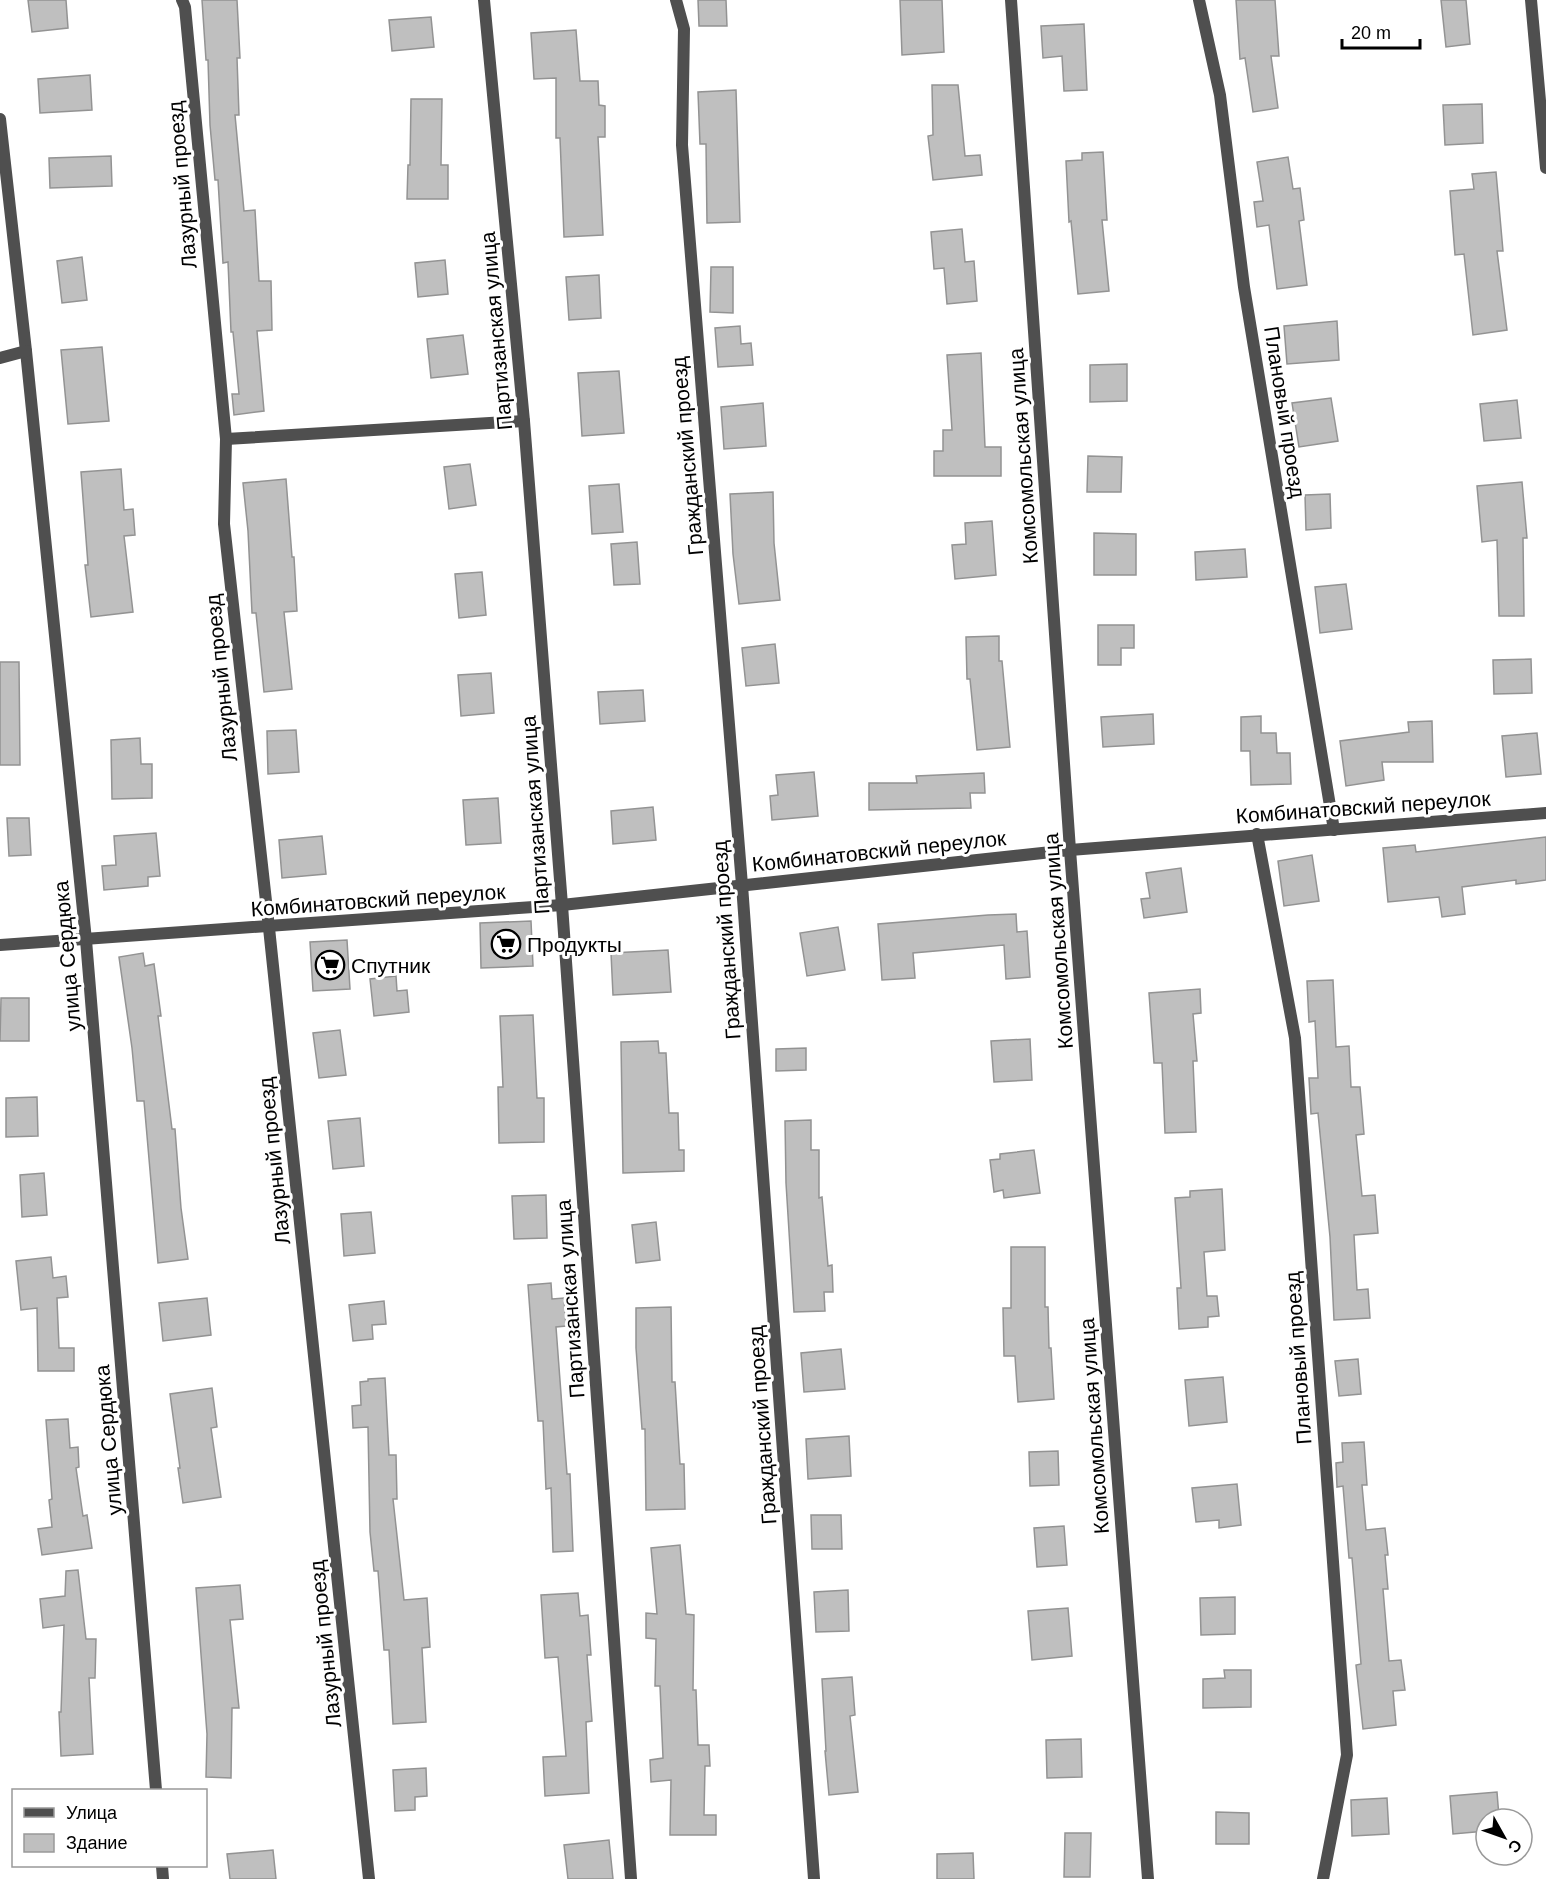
<svg xmlns="http://www.w3.org/2000/svg" width="1546" height="1879" font-family="Arial,sans-serif">
  <style>
    .building { fill: #bfbfbf; stroke: #939393; stroke-width: 1.5 }
    .lines { fill: none; stroke-linecap: round; stroke-linejoin: round }
    .service { stroke: #4f4f4f; stroke-width: 12 }
    .minor { stroke: #4f4f4f; stroke-width: 12 }
    .labels { text-anchor: middle; dominant-baseline: central; stroke-width: 6; stroke-linejoin: round; paint-order: stroke }
    .street-label { font-size: 21px; fill: #000; stroke: #fff }
    .poi-label { font-size: 21px; fill: #000; stroke: #fff; text-anchor: start }
  </style>
  <rect width="100%" height="100%" fill="#fff"/>
  <g class="building">
    <path d="M28,0H66L68,28L32,32Z"/>
    <path d="M202,0H237L240,58H237L239,115H235L244,211L255,210L259,281H271L272,330L257,331L264,411L234,415L232,394H239L233,332H231L228,262L223,263L218,180H215L210,125L208,60H206Z"/>
    <path d="M698,0H726L727,26H699Z"/>
    <path d="M900,0H942L944,52L902,55Z"/>
    <path d="M1236,0H1275L1279,56H1271L1278,108L1253,112L1245,58L1240,59Z"/>
    <path d="M1441,0H1466L1470,44L1446,47Z"/>
    <path d="M431,17L434,47L392,51L389,20Z"/>
    <path d="M1084,24L1087,90L1064,91L1062,56L1043,58L1041,26Z"/>
    <path d="M576,30L580,81H598L599,105L605,106V137H598L603,235L564,237L560,138H556V78L534,79L531,33Z"/>
    <path d="M90,75L92,110L40,113L38,79Z"/>
    <path d="M932,85H958L965,156L980,155L982,175L933,180L928,136L933,135Z"/>
    <path d="M736,90L740,222L707,223L706,144H700L698,92Z"/>
    <path d="M411,99H442L441,165H448V199H407L408,165H410Z"/>
    <path d="M1482,104L1483,143L1445,145L1443,105Z"/>
    <path d="M1103,152L1107,220H1102L1109,291L1078,294L1071,221L1069,222L1066,161L1082,160V153Z"/>
    <path d="M111,156L112,186L50,188L49,158Z"/>
    <path d="M1288,157L1293,189L1300,188L1304,220L1299,221L1307,285L1277,289L1269,225L1257,227L1254,202L1263,201L1257,162Z"/>
    <path d="M1496,172L1503,251H1497L1507,330L1473,335L1464,254L1455,255L1450,191L1474,189L1472,174Z"/>
    <path d="M962,229L965,262L974,261L977,301L947,304L944,268L934,269L931,232Z"/>
    <path d="M82,257L87,300L62,303L57,261Z"/>
    <path d="M445,260L448,294L418,297L415,263Z"/>
    <path d="M711,267H733V313L710,312Z"/>
    <path d="M599,275L601,318L569,320L566,277Z"/>
    <path d="M1337,321L1339,360L1287,364L1284,326Z"/>
    <path d="M740,326L741,344L751,343L753,365L718,367L715,328Z"/>
    <path d="M463,335L468,374L431,378L427,339Z"/>
    <path d="M102,347L109,421L68,424L61,350Z"/>
    <path d="M981,353L985,447H1001V476H934V451H943V430H952L947,355Z"/>
    <path d="M1127,364V401L1090,402V365Z"/>
    <path d="M619,371L624,433L582,436L578,373Z"/>
    <path d="M1331,398L1338,441L1299,447L1292,403Z"/>
    <path d="M1517,400L1521,438L1484,441L1480,404Z"/>
    <path d="M763,403L766,446L724,449L721,407Z"/>
    <path d="M1088,456L1122,457L1121,492H1087Z"/>
    <path d="M470,464L476,505L449,509L444,467Z"/>
    <path d="M121,469L124,510L133,509L135,535L124,536L133,612L91,617L85,565H88L81,472Z"/>
    <path d="M286,479L292,557H294L297,611L284,612L292,689L264,692L256,613H252L248,531L243,483Z"/>
    <path d="M1522,482L1527,538H1523L1524,616H1499L1497,540L1482,542L1477,486Z"/>
    <path d="M619,484L623,532L592,534L589,486Z"/>
    <path d="M773,492L774,543L780,600L739,604L733,554L730,494Z"/>
    <path d="M1330,494L1331,528L1306,530L1305,495Z"/>
    <path d="M992,521L996,575L955,579L952,545L966,544L965,523Z"/>
    <path d="M1094,533L1136,534V575H1094Z"/>
    <path d="M637,542L640,584L614,585L611,544Z"/>
    <path d="M1245,549L1247,577L1196,580L1195,552Z"/>
    <path d="M482,572L486,615L459,618L455,574Z"/>
    <path d="M1346,584L1352,629L1320,633L1315,587Z"/>
    <path d="M1098,625H1134V648H1121V665H1098Z"/>
    <path d="M999,636V661H1002L1010,747L977,750L970,679H967L966,637Z"/>
    <path d="M775,644L779,683L746,686L742,648Z"/>
    <path d="M1531,659L1532,693L1494,694L1493,660Z"/>
    <path d="M0,662H19L20,765H0Z"/>
    <path d="M491,673L494,713L461,716L458,675Z"/>
    <path d="M643,690L645,721L600,724L598,692Z"/>
    <path d="M1153,714L1154,744L1103,747L1101,717Z"/>
    <path d="M1261,716V733H1276L1277,753H1290L1291,784L1251,785L1250,751H1241V717Z"/>
    <path d="M1432,721L1433,762H1382L1384,780L1346,786L1340,741L1409,732L1408,722Z"/>
    <path d="M296,730L299,772L268,774L267,731Z"/>
    <path d="M1537,733L1541,774L1506,777L1502,736Z"/>
    <path d="M140,738L141,764H152V798L112,799L111,740Z"/>
    <path d="M814,772L818,816L772,820L770,796L778,795L776,775Z"/>
    <path d="M984,773L985,793H970L971,808L869,810V783H917L916,776Z"/>
    <path d="M498,798L501,843L466,845L463,800Z"/>
    <path d="M653,807L656,840L613,844L611,811Z"/>
    <path d="M7,818H29L31,855L9,856Z"/>
    <path d="M156,833L160,876L148,877V886L104,890L102,866L116,865L114,836Z"/>
    <path d="M322,836L326,874L282,878L279,840Z"/>
    <path d="M1546,837V880L1516,884V880L1462,887L1465,914L1442,917L1439,897L1388,902L1383,848L1415,845L1416,852Z"/>
    <path d="M1312,855L1319,901L1284,906L1278,861Z"/>
    <path d="M1181,868L1187,912L1144,918L1141,899L1150,898L1146,873Z"/>
    <path d="M1016,914L1017,932L1027,931L1030,977L1006,979L1004,945L913,953L915,978L882,980L878,924L988,915Z"/>
    <path d="M531,921L533,966L481,968L480,923Z"/>
    <path d="M838,927L845,970L807,976L800,933Z"/>
    <path d="M347,940L350,989L313,991L310,942Z"/>
    <path d="M668,950L671,992L613,995L611,953Z"/>
    <path d="M143,953L145,966L154,964L161,1016H158L172,1129H175L181,1208L188,1259L158,1263L144,1101H137L132,1048L119,957Z"/>
    <path d="M396,976L397,991L407,990L409,1012L374,1016L370,979Z"/>
    <path d="M1333,980L1336,1047L1349,1046L1351,1087H1360L1364,1134L1356,1135L1362,1196L1375,1195L1378,1233L1354,1235L1357,1290L1368,1289L1370,1318L1334,1320L1330,1237L1318,1113L1311,1114L1309,1078H1318L1315,1021L1309,1022L1307,981Z"/>
    <path d="M1200,989L1201,1013L1193,1014L1197,1061H1193L1196,1132L1165,1133L1162,1063H1154L1149,993Z"/>
    <path d="M1,998H29V1041H0Z"/>
    <path d="M533,1015L537,1098H544V1142L499,1143L498,1087H503L500,1016Z"/>
    <path d="M340,1030L346,1075L319,1078L313,1033Z"/>
    <path d="M1030,1039L1032,1080L994,1082L991,1041Z"/>
    <path d="M658,1041L659,1053H666L669,1113H678L679,1150H684V1171L623,1173L621,1042Z"/>
    <path d="M806,1048V1070L776,1071V1049Z"/>
    <path d="M37,1097L38,1136L6,1137V1098Z"/>
    <path d="M360,1118L364,1166L333,1169L328,1121Z"/>
    <path d="M811,1120V1150H819V1198L822,1197L828,1266L832,1265L833,1292H824L825,1311L794,1312L786,1183L785,1121Z"/>
    <path d="M1034,1150L1040,1193L1004,1198L1003,1190L994,1192L990,1160L1000,1159V1154Z"/>
    <path d="M44,1173L47,1215L22,1217L20,1175Z"/>
    <path d="M1222,1189L1225,1250L1204,1252L1207,1296H1217L1219,1316L1208,1317V1327L1179,1329L1177,1288H1181L1175,1198L1190,1197V1191Z"/>
    <path d="M546,1195L547,1238L514,1239L512,1196Z"/>
    <path d="M371,1212L375,1253L344,1256L341,1214Z"/>
    <path d="M656,1222L660,1260L636,1263L632,1225Z"/>
    <path d="M1011,1247H1045V1307H1048L1049,1348H1051L1054,1399L1018,1402L1015,1356H1004L1003,1308H1011Z"/>
    <path d="M51,1257L53,1278L66,1276L68,1297L57,1298L59,1348H74V1371H38L37,1308L21,1310L16,1261Z"/>
    <path d="M551,1283L552,1299L564,1298L566,1326L556,1327L567,1474H570L573,1551L553,1552L551,1488L546,1489L543,1421H538L528,1285Z"/>
    <path d="M207,1298L211,1335L163,1341L159,1303Z"/>
    <path d="M384,1301L386,1324L372,1325L373,1339L353,1341L349,1305Z"/>
    <path d="M671,1307L672,1382H675L680,1464H684L685,1509L646,1510L645,1429H642L636,1348V1308Z"/>
    <path d="M841,1349L845,1389L804,1392L801,1353Z"/>
    <path d="M1358,1359L1361,1394L1339,1396L1335,1361Z"/>
    <path d="M1223,1377L1227,1422L1189,1426L1185,1380Z"/>
    <path d="M385,1378L389,1455H396L397,1499H393L404,1600L427,1598L430,1647L422,1648L426,1722L393,1724L389,1650H384L378,1571H374L370,1532L368,1427L353,1428L352,1406L361,1405L360,1382L368,1381V1379Z"/>
    <path d="M212,1388L217,1427L211,1428L221,1497L183,1503L178,1468H180L170,1394Z"/>
    <path d="M68,1419L70,1448L78,1447L79,1467L76,1468L83,1516L87,1515L92,1548L42,1555L38,1529L52,1527L49,1500L52,1499L46,1420Z"/>
    <path d="M849,1436L851,1476L808,1479L806,1439Z"/>
    <path d="M1364,1442L1367,1485H1362L1366,1530L1385,1528L1388,1555H1385L1388,1589H1383L1389,1661L1401,1660L1405,1690L1393,1691L1396,1725L1363,1729L1356,1665L1361,1664L1352,1558H1349L1343,1486L1337,1487L1336,1463L1343,1462L1342,1443Z"/>
    <path d="M1058,1451L1059,1485L1030,1486L1029,1452Z"/>
    <path d="M1237,1484L1241,1525L1219,1528V1520L1196,1522L1192,1488Z"/>
    <path d="M811,1515H841L842,1549H812Z"/>
    <path d="M1064,1526L1067,1565L1037,1567L1034,1528Z"/>
    <path d="M680,1545L686,1614L694,1615L693,1690H696L698,1745H709L710,1766H705L704,1815H716V1835H670L671,1780L651,1782L650,1760L663,1758L660,1686H655L656,1639L646,1638V1613L657,1614L651,1548Z"/>
    <path d="M78,1570L86,1639H96L95,1678H89L93,1754L61,1756L59,1712H61L64,1625L43,1628L40,1599L65,1596L66,1571Z"/>
    <path d="M240,1585L243,1619L230,1620L239,1708H232L231,1778L206,1777L207,1734L196,1588Z"/>
    <path d="M848,1590L849,1631L816,1632L814,1592Z"/>
    <path d="M578,1593L580,1616L588,1615L591,1655H587L592,1721L586,1722L589,1793L545,1796L543,1757L566,1756L558,1657L545,1658L541,1595Z"/>
    <path d="M1235,1597V1634L1201,1635L1200,1598Z"/>
    <path d="M1068,1608L1072,1656L1032,1660L1028,1611Z"/>
    <path d="M1224,1670H1251V1707L1203,1708V1679L1225,1678Z"/>
    <path d="M852,1677L855,1715L850,1716L858,1792L829,1795L825,1751H826L822,1679Z"/>
    <path d="M1081,1739L1082,1777L1047,1778L1046,1740Z"/>
    <path d="M426,1768L427,1796L415,1797V1810L395,1811L393,1770Z"/>
    <path d="M1497,1792L1499,1817L1486,1819V1831L1453,1834L1450,1796Z"/>
    <path d="M1387,1798L1389,1834L1352,1836L1351,1800Z"/>
    <path d="M1216,1812L1249,1813V1844H1216Z"/>
    <path d="M1065,1833H1091L1090,1877H1064Z"/>
    <path d="M609,1840L613,1879H568L564,1845Z"/>
    <path d="M273,1850L276,1879H230L227,1854Z"/>
    <path d="M973,1853L974,1879H937V1854Z"/>
  </g>
  <g class="lines">
    <g class="service">
      <path d="M1199,0L1220,95L1244,287L1334,830"/>
      <path d="M226,439L524,421"/>
      <path d="M1257,834L1295,1038L1347,1755L1323,1879"/>
    </g>
    <g class="minor">
      <path d="M182,0L185,7L226,439L224,524L269,928L369,1879"/>
      <path d="M484,0L524,421L562,905L631,1879"/>
      <path d="M676,0L684,29L682,145L742,885L814,1879"/>
      <path d="M1011,0L1070,850L1148,1879"/>
      <path d="M1531,0L1546,168"/>
      <path d="M0,119L26,351L86,940L156,1790"/>
      <path d="M0,358L26,351"/>
      <path d="M0,945L562,905L1070,850L1546,813"/>
      <path d="M162,1866L163,1879"/>
    </g>
  </g>
  <defs>
    <g id="supermarket-ring" transform="scale(1.5)"><circle r="9.5" fill="#fff" stroke="#000" stroke-width="1.5"/><path d="M-6-5.5h2.5l.6 2H6L4.5 2H-2.5L-4.4-4H-6ZM-1.5 3.2a1.3 1.3 0 1 0 .1 0ZM3 3.2a1.3 1.3 0 1 0 .1 0Z" fill="#000"/></g>
  </defs>
  <g fill-rule="evenodd">
    <use href="#supermarket-ring" x="506" y="944"/>
    <use href="#supermarket-ring" x="330" y="965"/>
  </g>
  <g class="labels">
    <g class="street-label">
      <text transform="translate(182 185) rotate(-95)">Лазурный проезд</text>
      <text transform="translate(496 331) rotate(-95)">Партизанская улица</text>
      <text transform="translate(1285 412) rotate(81)">Плановый проезд</text>
      <text transform="translate(687 456) rotate(-95)">Гражданский проезд</text>
      <text transform="translate(1023 456) rotate(-94)">Комсомольская улица</text>
      <text transform="translate(221 678) rotate(-96)">Лазурный проезд</text>
      <text transform="translate(1363 807) rotate(-4)">Комбинатовский переулок</text>
      <text transform="translate(535 815) rotate(-94)">Партизанская улица</text>
      <text transform="translate(879 851) rotate(-6)">Комбинатовский переулок</text>
      <text transform="translate(378 900) rotate(-4)">Комбинатовский переулок</text>
      <text transform="translate(726 940) rotate(-94)">Гражданский проезд</text>
      <text transform="translate(1058 941) rotate(-94)">Комсомольская улица</text>
      <text transform="translate(67 956) rotate(-95)">улица Сердюка</text>
      <text transform="translate(274 1161) rotate(-96)">Лазурный проезд</text>
      <text transform="translate(570 1299) rotate(-94)">Партизанская улица</text>
      <text transform="translate(1298 1358) rotate(-94)">Плановый проезд</text>
      <text transform="translate(762 1425) rotate(-94)">Гражданский проезд</text>
      <text transform="translate(1094 1426) rotate(-94)">Комсомольская улица</text>
      <text transform="translate(108 1440) rotate(-95)">улица Сердюка</text>
      <text transform="translate(325 1644) rotate(-96)">Лазурный проезд</text>
    </g>
    <g class="poi-label">
      <text x="527" y="944">Продукты</text>
      <text x="351" y="965">Спутник</text>
    </g>
  </g>
  <rect x="12" y="1789" width="195" height="78" fill="#ffffff" stroke="#999999" stroke-width="1.5"/>
  <rect x="24" y="1808" width="30" height="9" fill="#4f4f4f" stroke="#999999" stroke-width="1.5"/>
  <text x="66" y="1819" font-size="18" fill="#000000">Улица</text>
  <rect x="24" y="1834" width="30" height="18" fill="#bfbfbf" stroke="#999999" stroke-width="1.5"/>
  <text x="66" y="1849" font-size="18" fill="#000000">Здание</text>
  <g transform="translate(1504 1837) rotate(130)"><circle r="28" fill="#ffffff" stroke="#999999" stroke-width="1.5"/>
  <path d="M0-4.5L10 22L0 15L-10 22Z" fill="#000000"/>
  <text y="-9" font-size="16" font-weight="bold" text-anchor="middle" fill="#000000">С</text>
  </g>
  <path d="M1342 39v9h78v-9" fill="none" stroke="#000000" stroke-width="3"/>
  <text x="1351" y="39" font-size="18" fill="#000000" stroke="#ffffff" stroke-width="4.5" paint-order="stroke">20 m</text>
</svg>
